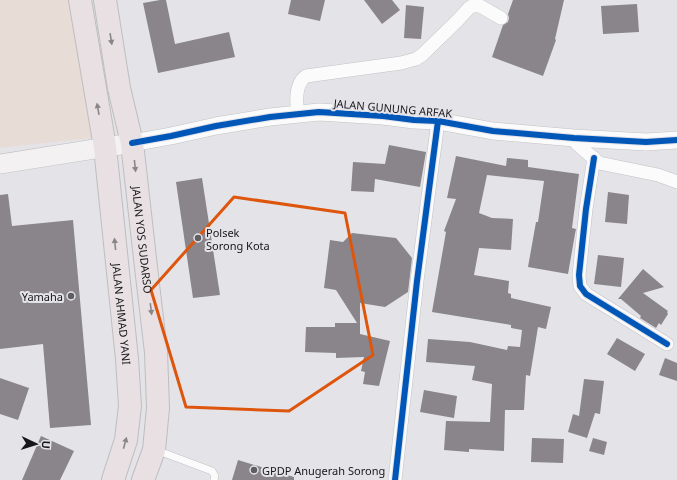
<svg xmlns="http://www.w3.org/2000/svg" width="677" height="480" font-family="'Noto Sans',sans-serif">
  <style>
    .industrial { fill: #e8dcd6 }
    .building { fill: #8a858a }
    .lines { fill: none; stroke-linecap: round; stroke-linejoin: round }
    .service-casing { stroke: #c2c2c5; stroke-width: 8 }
    .minor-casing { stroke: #c2c2c5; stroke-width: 14 }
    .tertiary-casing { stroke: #c2c2c5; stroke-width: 18 }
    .secondary-casing { stroke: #c2c2c5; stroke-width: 20 }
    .trunk-casing { stroke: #bebec0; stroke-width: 24 }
    .service { stroke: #fbfbfc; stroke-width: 7 }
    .minor { stroke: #fbfbfc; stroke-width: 13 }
    .tertiary { stroke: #fbfbfc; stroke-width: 17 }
    .secondary { stroke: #f4f1f2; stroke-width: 19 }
    .trunk { stroke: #e8e0e3; stroke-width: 22 }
    .cycleway-casing { stroke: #e3e3e9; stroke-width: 8 }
    .cycleway { stroke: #0057b8; stroke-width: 6 }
    .oneway { fill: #8a8688 }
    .marked { fill: none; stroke: #de560d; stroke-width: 3; stroke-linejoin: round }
    .poi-dot { fill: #5f5f61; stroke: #e3e3e9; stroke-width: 1.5 }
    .labels { text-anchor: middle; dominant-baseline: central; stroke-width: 4; stroke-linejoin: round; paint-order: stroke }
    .street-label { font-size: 11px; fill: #171719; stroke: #e3e3e9 }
    .poi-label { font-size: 11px; fill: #171719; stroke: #e3e3e9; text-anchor: start }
  </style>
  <rect width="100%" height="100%" fill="#e4e4e8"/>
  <path class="industrial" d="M0,0H75L101,137L0,148Z"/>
  <g class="building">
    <path d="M160,0H166L175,44L229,32L235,57L158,73L143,3Z"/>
    <path d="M291,0H325L320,21L288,14Z"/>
    <path d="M364,0H392L400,10L382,24Z"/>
    <path d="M513,0H564L555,39L556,40L543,76L492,57L503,25L508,22L509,18L508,14Z"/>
    <path d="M637,4L639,32L603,34L601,6Z"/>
    <path d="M406,5L424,7L421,39L404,38Z"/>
    <path d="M389,145L426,152L420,187L375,179L374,192L351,191L353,162L385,164Z"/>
    <path d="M456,156L506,166L507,158L528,160V167L579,174L572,228L576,229L575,234L568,274L528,267L536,222H538L544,181L487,175L479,213L492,218L513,219L511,250L479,248L474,275L509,281L508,293L511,294V298L551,307L546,329L538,327L530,376L526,375L524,410H505L504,451L469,449V452L444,450L446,421L490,422L492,384L472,380L475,366L426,362L428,339L470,342L507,350L508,346L520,347L522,330L511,328V325L432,312L446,232L444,231L456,199L447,198Z"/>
    <path d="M202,178L220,295L193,298L176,182Z"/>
    <path d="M608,192L629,195L627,224L605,222Z"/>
    <path d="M8,194L12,226L73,220L91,425L50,428L43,344L0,349V195Z"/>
    <path d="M352,233L396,238L412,258L408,292L385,307L360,303V334L390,341L379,386L363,384L365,372L361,371L364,357L336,358V353L305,352L306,327H335V323H357L336,290L324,288L330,240L343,242Z"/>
    <path d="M598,255L624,258L621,287L594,284Z"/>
    <path d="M643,269L664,287L643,293L668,311L667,312L668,314L661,325L659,323L656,328L640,318L641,316L621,299H618Z"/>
    <path d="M617,338L645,354L635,371L607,354Z"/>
    <path d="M665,358L677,363V381L659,375Z"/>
    <path d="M0,378L29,388L18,420L0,414Z"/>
    <path d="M584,379L604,381L600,414L595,413L587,438L568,432L573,414L579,416Z"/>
    <path d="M424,390L457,396L454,418L420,412Z"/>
    <path d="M41,436L74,451L60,480H22Z"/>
    <path d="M532,438L564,439L563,463L531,462Z"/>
    <path d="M593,438L607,442L604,455L589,451Z"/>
    <path d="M238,460L294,477V480H232Z"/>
  </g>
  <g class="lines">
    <g class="service-casing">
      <path id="service" d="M156,450L212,471L215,476L214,480"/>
    </g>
    <g class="minor-casing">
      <g id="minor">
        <path d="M298,114C296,102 295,84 306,76L401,63L416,59L422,55L457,21L469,8L472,6H480L501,18"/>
        <path d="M574,138L577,144L599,163L658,175L677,182"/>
        <path d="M594,158L586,209L579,275L580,286L586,294L667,344"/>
        <path d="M395,480L417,281L438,121"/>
      </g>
    </g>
    <g class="tertiary-casing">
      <path id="tertiary" d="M132,143L171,136L216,126L270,117L319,112L383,116L414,120L438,121L493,131L574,138L646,142L677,140"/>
    </g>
    <g class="secondary-casing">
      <path id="secondary" d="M0,164L132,143"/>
    </g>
    <g class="trunk-casing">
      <g id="trunk">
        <path id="s1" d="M80,0L105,147L127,359L130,406L126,440L113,480"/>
        <path id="s2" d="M105,0L119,88L132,143L147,276L156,352L158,408L154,450L143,480"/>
      </g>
    </g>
    <use href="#service" class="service"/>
    <use href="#minor" class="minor"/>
    <use href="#tertiary" class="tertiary"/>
    <use href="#secondary" class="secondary"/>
    <use href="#trunk" class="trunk"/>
    <g class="cycleway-casing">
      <g id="cycleway">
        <path d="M132,143L171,136L216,126L270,117L319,112L383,116L414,120L438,121L493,131L574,138L646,142L677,140"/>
        <path d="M594,158L586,209L579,275L580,286L586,294L667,344"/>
        <path d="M395,480L417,281L438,121"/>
      </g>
    </g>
    <use href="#cycleway" class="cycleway"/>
  </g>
  <defs><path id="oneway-solid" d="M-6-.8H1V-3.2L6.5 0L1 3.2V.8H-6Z"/></defs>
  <g class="oneway">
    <use href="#oneway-solid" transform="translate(111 39) rotate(81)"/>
    <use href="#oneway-solid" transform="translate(98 109) rotate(-100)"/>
    <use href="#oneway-solid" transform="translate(135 166) rotate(84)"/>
    <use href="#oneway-solid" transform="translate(115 244) rotate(-96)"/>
    <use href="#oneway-solid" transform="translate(151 309) rotate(83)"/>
    <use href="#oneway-solid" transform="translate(125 443) rotate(-75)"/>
  </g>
  <path class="marked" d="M234,197L345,213L373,355L289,411L186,407L151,290Z"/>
  <g class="poi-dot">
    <circle cx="198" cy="238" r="4"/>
    <circle cx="71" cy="296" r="4"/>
    <circle cx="254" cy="470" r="4"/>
  </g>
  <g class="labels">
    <g class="street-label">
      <text transform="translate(393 108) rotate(5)">JALAN GUNUNG ARFAK</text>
      <text stroke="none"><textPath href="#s2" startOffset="243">JALAN YOS SUDARSO</textPath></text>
      <text stroke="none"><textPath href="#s1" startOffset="317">JALAN AHMAD YANI</textPath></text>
    </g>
    <g class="poi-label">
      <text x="206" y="232">Polsek<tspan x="206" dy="13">Sorong Kota</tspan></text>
      <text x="63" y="296" text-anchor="end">Yamaha</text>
      <text x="262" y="470">GPDP Anugerah Sorong</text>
    </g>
  </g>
  <g transform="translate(36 444) rotate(94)" stroke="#e3e3e9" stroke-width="3" paint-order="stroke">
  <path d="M0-3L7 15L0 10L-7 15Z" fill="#171719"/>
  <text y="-6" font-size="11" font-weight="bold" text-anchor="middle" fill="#171719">U</text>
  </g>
</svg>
